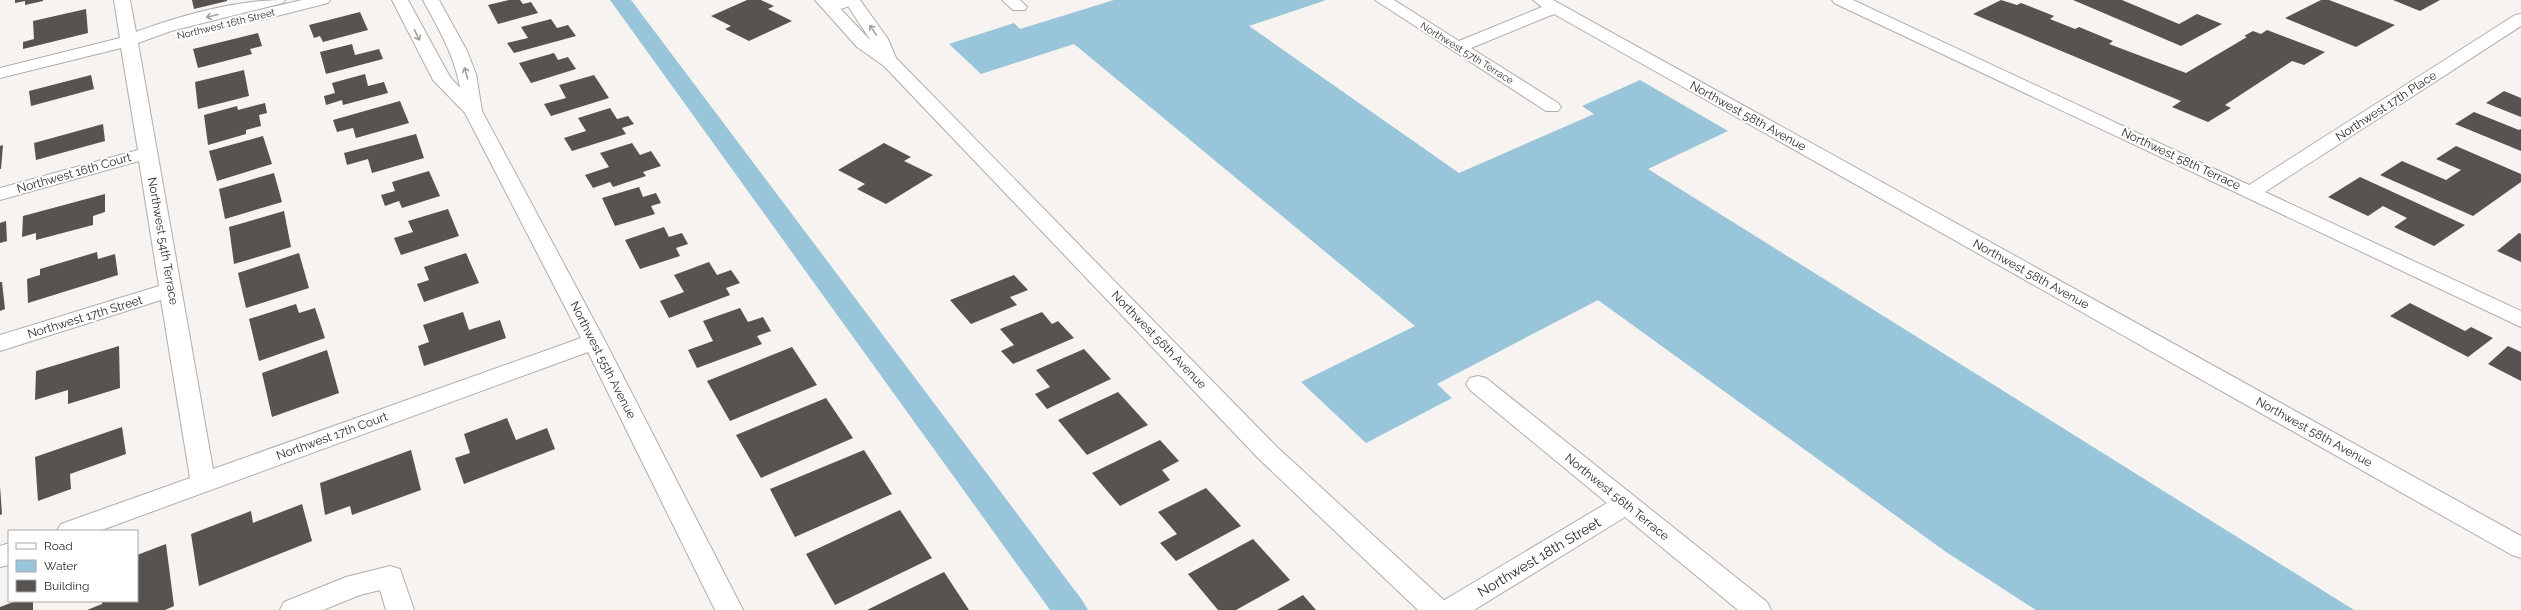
<svg xmlns="http://www.w3.org/2000/svg" width="2521" height="610" font-family="Raleway,sans-serif">
  <style>
    .water { fill: #98c5d9 }
    .lines { fill: none; stroke-linecap: round; stroke-linejoin: round }
    .canal { fill: #98c5d9; fill-rule: evenodd }
    .building { fill: #565351 }
    .minor-casing { stroke: #b0adaa; stroke-width: 2 }
    .tertiary-casing { stroke: #b0adaa; stroke-width: 2 }
    .minor { fill: #fff; fill-rule: evenodd }
    .tertiary { fill: #fff; fill-rule: evenodd }
    .oneway { stroke: #a0a09f }
    .labels { text-anchor: middle; dominant-baseline: central; stroke-width: 4; stroke-linejoin: round; paint-order: stroke }
    .far-street-label { font-size: 10px; fill: #2c2b2a; stroke: #fff }
    .street-label { font-size: 12px; fill: #2c2b2a; stroke: #fff }
    .near-street-label { font-size: 14px; fill: #2c2b2a; stroke: #fff }
  </style>
  <rect width="100%" height="100%" fill="#f6f3f0"/>
  <path class="water" d="M1114,0H1326L1249,26L1459,173L1594,114L1582,106L1640,80L1728,131L1648,169L2354,610H2036L1946,552L1598,300L1437,384L1452,398L1366,443L1301,382L1415,326L1074,44L981,74L949,44L1014,23L1020,29Z"/>
  <g class="lines">
    <path class="canal" d="M610,0H631L1082,600L1088,610H1050Z"/>
  </g>
  <g class="building">
    <path d="M15,0H43V1L25,5V1L15,3Z"/>
    <path d="M192,0H227V1L194,9Z"/>
    <path d="M509,0H520L523,4L531,2L538,13L498,24L488,5Z"/>
    <path d="M747,0H761L774,6L768,9L792,21L749,41L725,29L731,26L711,16Z"/>
    <path d="M2001,0L2017,5L2021,3L2054,16L2050,19L2075,29L2079,27L2113,41L2109,44L2186,73L2247,37L2244,36L2253,31L2261,34L2267,30L2325,52L2304,65L2292,61L2225,105L2231,108L2208,122L2172,107L2181,101L1973,14Z"/>
    <path d="M2073,0H2122L2179,24L2197,14L2222,24L2181,46Z"/>
    <path d="M2321,0H2329L2395,25L2356,47L2285,18Z"/>
    <path d="M2393,0H2440L2420,11Z"/>
    <path d="M86,9L88,33L23,49V42L34,39L33,21Z"/>
    <path d="M360,12L368,30L323,42L320,36L314,38L309,25Z"/>
    <path d="M551,19L557,28L568,25L576,36L514,53L507,43L528,38L521,27Z"/>
    <path d="M258,33L262,46L250,49L252,54L198,68L193,49Z"/>
    <path d="M352,44L355,55L379,49L383,59L326,74L320,52Z"/>
    <path d="M554,53L558,60L568,57L576,69L531,83L519,63Z"/>
    <path d="M244,70L249,96L198,109L195,82Z"/>
    <path d="M365,74L368,86L384,82L388,93L343,105L342,100L326,105L324,96L335,93L332,83Z"/>
    <path d="M91,75L94,89L31,106L29,91Z"/>
    <path d="M594,75L609,98L551,116L544,104L566,98L559,85Z"/>
    <path d="M2504,91L2521,98V117L2486,103Z"/>
    <path d="M400,101L409,123L356,138L353,128L337,132L333,120Z"/>
    <path d="M265,103L267,113L259,115L261,126L246,130V134L208,145L204,115L237,106L238,110Z"/>
    <path d="M610,108L617,119L628,116L634,124L622,128L626,134L572,151L564,138L586,131L578,118Z"/>
    <path d="M2474,112L2519,130L2521,129V151L2455,124Z"/>
    <path d="M103,124L105,141L36,160L34,143Z"/>
    <path d="M416,134L424,158L372,173L368,159L347,165L344,153Z"/>
    <path d="M263,136L272,164L217,181L209,151Z"/>
    <path d="M632,143L640,155L651,151L661,166L643,172L646,176L613,187L610,182L593,188L585,175L609,167L600,153Z"/>
    <path d="M884,143L911,157L904,161L933,175L886,204L857,189L865,184L838,170Z"/>
    <path d="M3,145L1,169H0V146Z"/>
    <path d="M2456,146L2521,174V182L2473,216L2380,175L2402,161L2446,180L2461,170L2436,159Z"/>
    <path d="M429,171L440,196L402,208L399,201L385,206L381,195L395,191L392,182Z"/>
    <path d="M274,173L282,202L225,219L219,189Z"/>
    <path d="M2360,177L2465,225L2434,246L2394,227L2407,218L2383,206L2368,216L2328,197Z"/>
    <path d="M639,187L643,197L656,193L661,203L651,206L655,214L615,226L602,198Z"/>
    <path d="M105,194V212L93,216V225L36,240V233L22,237L23,216Z"/>
    <path d="M448,209L459,236L401,255L394,238L413,232L408,221Z"/>
    <path d="M284,211L291,247L234,264L229,227Z"/>
    <path d="M6,221L7,241L0,243V223Z"/>
    <path d="M664,227L669,237L682,233L688,244L676,248L680,256L640,269L625,240Z"/>
    <path d="M2519,233L2521,234V262L2497,251Z"/>
    <path d="M97,252L98,259L115,254L118,275L28,303L27,279L40,275V269Z"/>
    <path d="M299,253L309,288L246,308L238,273Z"/>
    <path d="M466,253L479,283L424,302L417,284L429,280L424,267Z"/>
    <path d="M709,262L717,275L731,270L740,283L726,288L730,295L669,318L660,301L684,292L674,275Z"/>
    <path d="M1014,275L1028,290L1010,297L1017,305L971,324L950,300Z"/>
    <path d="M0,282H2L5,309L0,311Z"/>
    <path d="M2410,303L2465,331L2471,327L2493,338L2468,357L2390,316Z"/>
    <path d="M296,304L299,313L315,308L325,338L259,361L249,319Z"/>
    <path d="M740,308L748,322L763,317L771,331L757,336L762,344L697,368L688,350L713,341L703,321Z"/>
    <path d="M463,312L469,330L500,320L506,338L424,366L418,346L429,342L423,325Z"/>
    <path d="M1042,312L1052,324L1058,321L1074,338L1013,364L1001,351L1014,345L1000,329Z"/>
    <path d="M119,346L120,388L68,404V390L35,400L36,371Z"/>
    <path d="M2508,346L2521,352V381L2488,364Z"/>
    <path d="M792,347L817,385L730,421L707,381Z"/>
    <path d="M1084,349L1111,379L1047,409L1035,394L1050,387L1036,370Z"/>
    <path d="M327,350L339,393L272,417L262,373Z"/>
    <path d="M1118,392L1148,425L1087,455L1058,420Z"/>
    <path d="M826,398L853,438L761,478L736,435Z"/>
    <path d="M507,418L516,440L547,428L555,449L464,484L455,458L470,453L464,434Z"/>
    <path d="M122,427L126,454L70,474L71,489L38,501L35,457Z"/>
    <path d="M1160,440L1179,461L1162,470L1170,480L1120,506L1092,473Z"/>
    <path d="M411,450L421,490L352,515L350,506L325,515L320,483Z"/>
    <path d="M864,450L892,494L795,537L770,489Z"/>
    <path d="M0,486L2,514L0,515Z"/>
    <path d="M1206,488L1241,526L1176,561L1160,543L1177,534L1158,512Z"/>
    <path d="M302,504L312,541L199,586L191,534L251,511L253,523Z"/>
    <path d="M900,510L932,558L835,605L806,554Z"/>
    <path d="M1253,539L1290,580L1236,610H1218L1188,574Z"/>
    <path d="M166,544L174,606L165,610H87L102,604V601H137V555Z"/>
    <path d="M944,572L969,610H867Z"/>
    <path d="M1303,595L1316,610H1277Z"/>
    <path d="M16,601H33V610H0V607Z"/>
  </g>
  <g class="lines">
    <g class="minor-casing">
      <g id="minor">
        <path d="M114,0H130L136,32C182,15 236,0 285,0L283,3L171,31L138,43L213,469L581,338L465,113L433,80L392,0H408L450,77L460,88C455,56 438,28 423,0H439L467,51L476,74L482,111L605,341L743,610H715L588,352L99,531H57L61,524L190,478L161,300L0,351V335L159,286L139,161L0,200V188L138,150L121,48L0,78V68L120,38Z"/>
        <path d="M302,0H330L328,3L261,20L255,19L253,15L255,11Z"/>
        <path d="M832,0H857C852,8 832,12 823,9L821,6L823,3Z"/>
        <path d="M1002,0H1020L1027,7L1025,10H1013Z"/>
        <path d="M1375,0H1394L1459,41L1542,7L1533,0H1553L2521,536V558L2512,555L1554,14L1471,48L1558,103L1561,107L1558,111H1546Z"/>
        <path d="M1832,0H1853L2249,185L2515,15L2521,14V26L2265,192L2521,311V327L1834,3Z"/>
        <path d="M1478,376L1486,378L1767,602L1771,610H1738L1625,517L1474,610H1437L1441,602L1607,503L1470,390L1466,384L1470,378Z"/>
        <path d="M9,543V565L0,567V546Z"/>
        <path d="M390,566L400,569L414,610H386L380,590L360,595L323,610H280L284,602L346,577Z"/>
      </g>
    </g>
    <g class="tertiary-casing">
      <path id="tertiary" d="M815,0H832L871,41L844,0H860L888,39L896,58L1277,447L1446,602L1450,610H1418L1259,459L884,66L857,47Z"/>
    </g>
    <use href="#minor" class="minor"/>
    <use href="#tertiary" class="tertiary"/>
  </g>
  <defs><path id="oneway-shaft" d="M-6 0H5M1.5-3L5.5 0L1.5 3" fill="none" stroke-width="1.6" stroke-linecap="round" stroke-linejoin="round"/></defs>
  <g class="oneway">
    <use href="#oneway-shaft" transform="translate(212 16) rotate(166)"/>
    <use href="#oneway-shaft" transform="translate(873 30) rotate(-124)"/>
    <use href="#oneway-shaft" transform="translate(417 35) rotate(64)"/>
    <use href="#oneway-shaft" transform="translate(466 73) rotate(-106)"/>
  </g>
  <g class="labels">
    <g class="far-street-label">
      <text transform="translate(226 24) rotate(-14)">Northwest 16th Street</text>
      <text transform="translate(1467 53) rotate(32)">Northwest 57th Terrace</text>
    </g>
    <g class="street-label">
      <text transform="translate(2386 106) rotate(-33)">Northwest 17th Place</text>
      <text transform="translate(1748 116) rotate(29)">Northwest 58th Avenue</text>
      <text transform="translate(2181 159) rotate(25)">Northwest 58th Terrace</text>
      <text transform="translate(74 173) rotate(-16)">Northwest 16th Court</text>
      <text transform="translate(163 241) rotate(80)">Northwest 54th Terrace</text>
      <text transform="translate(2031 274) rotate(29)">Northwest 58th Avenue</text>
      <text transform="translate(85 317) rotate(-17)">Northwest 17th Street</text>
      <text transform="translate(1159 340) rotate(46)">Northwest 56th Avenue</text>
      <text transform="translate(603 360) rotate(63)">Northwest 55th Avenue</text>
      <text transform="translate(2314 432) rotate(29)">Northwest 58th Avenue</text>
      <text transform="translate(332 436) rotate(-20)">Northwest 17th Court</text>
      <text transform="translate(1617 497) rotate(39)">Northwest 56th Terrace</text>
    </g>
    <g class="near-street-label">
      <text transform="translate(1539 557) rotate(-31)">Northwest 18th Street</text>
    </g>
  </g>
  <rect x="8" y="530" width="130" height="72" fill="#ffffff" stroke="#abaaaa"/>
  <rect x="16" y="543" width="20" height="6" fill="#ffffff" stroke="#abaaaa"/>
  <text x="44" y="550" font-size="12" fill="#2c2b2a">Road</text>
  <rect x="16" y="560" width="20" height="12" fill="#98c5d9" stroke="#abaaaa"/>
  <text x="44" y="570" font-size="12" fill="#2c2b2a">Water</text>
  <rect x="16" y="580" width="20" height="12" fill="#565351" stroke="#abaaaa"/>
  <text x="44" y="590" font-size="12" fill="#2c2b2a">Building</text>
</svg>
